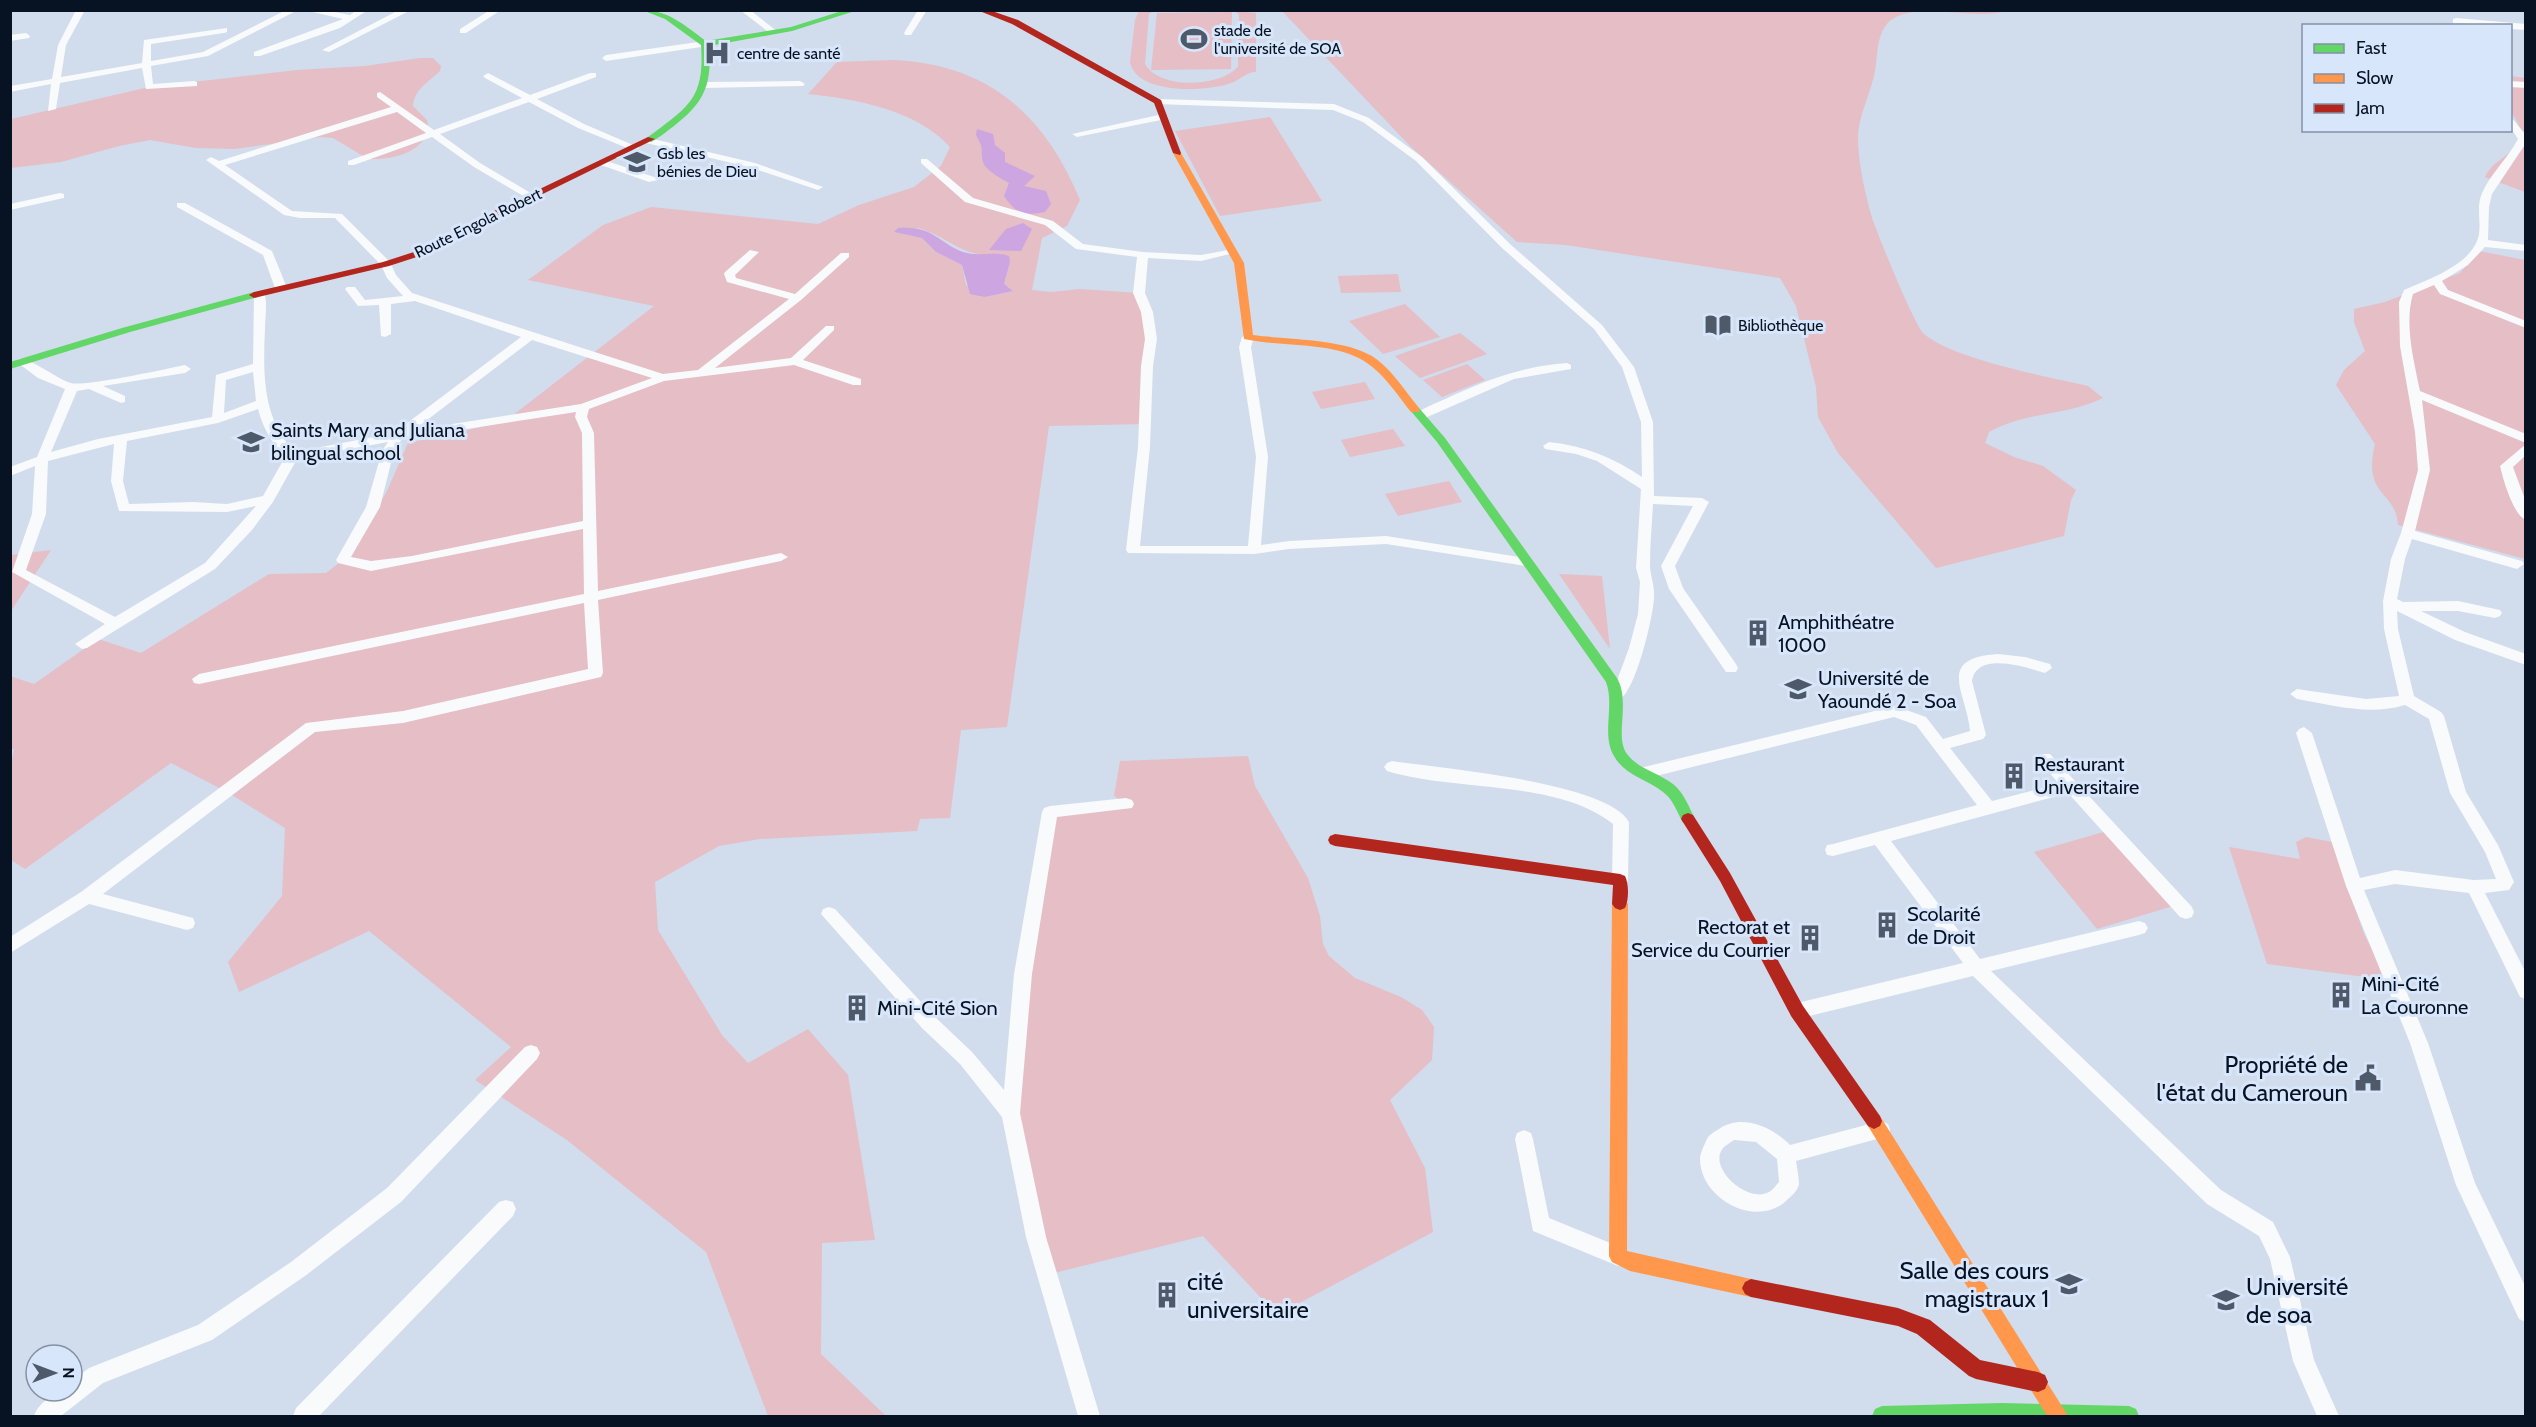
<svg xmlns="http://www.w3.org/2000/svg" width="2536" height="1427" font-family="Cabin,sans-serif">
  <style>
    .green { fill: #e5bec6; fill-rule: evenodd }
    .water { fill: #cca5e1 }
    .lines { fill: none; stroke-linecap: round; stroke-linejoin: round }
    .street { fill: #f8fafc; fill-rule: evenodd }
    .fast { fill: #63d668; fill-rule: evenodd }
    .slow { fill: #ff974d; fill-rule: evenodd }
    .jam { fill: #b3261e; fill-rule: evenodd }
    .labels { text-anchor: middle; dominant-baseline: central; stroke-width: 6; stroke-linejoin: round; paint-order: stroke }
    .far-poi-label { font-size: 16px; fill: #071223; stroke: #d8e6fb; text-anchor: start }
    .far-street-label { font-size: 16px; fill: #071223; stroke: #d8e6fb }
    .poi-label { font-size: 20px; fill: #071223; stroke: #d8e6fb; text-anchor: start }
    .near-poi-label { font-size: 24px; fill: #071223; stroke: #d8e6fb; text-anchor: end }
  </style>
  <rect width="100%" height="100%" fill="#d1dcec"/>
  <g class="green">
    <path d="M1139,11H1153L1149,14L1145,64C1160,90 1219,87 1238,67L1239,15L1235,11L1256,13V72C1246,72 1240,80 1231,83C1207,92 1136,95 1130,62L1135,20Z"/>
    <path d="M1282,11H2006C1973,21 1915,0 1890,21C1876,33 1878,55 1875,71C1871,93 1858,116 1858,137C1858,163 1865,193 1872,218C1878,235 1914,325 1924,334C1953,359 2048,377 2088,386L2103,398C2066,416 2027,411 1989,432L1985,443L2014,457L2043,466L2076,490L2071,500L2064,536L1936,568L1838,453L1818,417L1816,387L1796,306L1780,278L1566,245L1517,242L1410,146Z"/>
    <path d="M1232,12L1231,69L1151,70L1157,13Z"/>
    <path d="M420,58H433L441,66L440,71C429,82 414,89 413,106L427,120L429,130C420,154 391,160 368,159L333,138L321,137L235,149L196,148L150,140L119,146L61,162L11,168V119L149,87L297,70L365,66Z"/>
    <path d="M891,60C986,63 1044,113 1080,200L1067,226L1042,238L1032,290L1051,292L1080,289L1139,293L1147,312L1145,424L1049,426L1007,727L961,730L950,818L920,819L917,831L760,839L719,846L655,882L658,930L722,1035L748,1063L808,1029L848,1075L875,1240L822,1243L821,1354L886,1416H768L706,1252L567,1140L475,1080L511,1047L369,931L239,992L228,962L282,896L285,828L227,792L171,763L25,869L11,860L10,770L14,749H11L10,676L34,684L98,639L141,653L269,574L326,573L352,553L387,491L408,443L504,422L654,306L528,280L603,225L651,207L818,224L859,205L914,187L941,166L950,147C916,110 857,99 808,94L837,62ZM919,228C957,241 959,258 1005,255L1010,262L1004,284L1013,291L985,297L966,285L962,265L936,252L922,238L894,232Z"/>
    <path d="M2511,76L2525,78V192L2485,177C2492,161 2512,155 2522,140L2518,123L2511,112Z"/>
    <path d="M1270,117L1322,201L1220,216L1175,131Z"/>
    <path d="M2479,251L2525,260V559L2398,525C2396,490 2362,497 2375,444L2336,385L2344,370L2365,351L2354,322V309L2385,302L2460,273Z"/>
    <path d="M1398,274L1401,292L1341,293L1338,276Z"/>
    <path d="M1405,304L1440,337L1383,354L1349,321Z"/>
    <path d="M1460,333L1487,354L1420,378L1395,356Z"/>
    <path d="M1467,364L1485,380L1442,397L1423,380Z"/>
    <path d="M1365,382L1375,399L1321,409L1312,392Z"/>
    <path d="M1393,429L1405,446L1350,457L1341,440Z"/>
    <path d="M1449,481L1462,502L1398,516L1385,494Z"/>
    <path d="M51,550L11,611V555Z"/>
    <path d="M1559,574L1602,576L1610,649Z"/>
    <path d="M1248,756L1255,786L1308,878L1320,916L1323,944L1329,956L1355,978L1401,997L1422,1010L1434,1027L1432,1060L1390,1100L1425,1168L1433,1232L1290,1308L1263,1300L1203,1236L1046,1275L1012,1123L1050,812L1125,803L1114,796L1120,761Z"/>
    <path d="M2107,831L2173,906L2097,929L2034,852Z"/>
    <path d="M2306,837L2332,842L2364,934L2388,980L2267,964L2229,847L2300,859L2296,842Z"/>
  </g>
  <g class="water">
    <path d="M977,129L993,134L995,145L1005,153V162L1035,176L1024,186L1046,191L1051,204L1045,212C1025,216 1016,214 1004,196L1009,183C1002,179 985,170 983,162C980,147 985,151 976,135Z"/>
    <path d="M1023,223L1032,229L1021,251L989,250L1006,229Z"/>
    <path d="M898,228C933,225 936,241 963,252C977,257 996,251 1009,256L1010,262L1004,284L1013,291L985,297L970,294L962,265L936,252L922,238L894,232Z"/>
  </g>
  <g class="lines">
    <g class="street">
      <path d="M76,10H85L66,45L61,77L142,63L144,40L227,28V32L224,33L151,44V61L203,52L286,10H298L208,56L151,66L153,84L194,81L197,82V86L146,89L142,68L60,83L56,109L48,111L51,84L10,92V86L52,79L58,45Z"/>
      <path d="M304,10H325L350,15L357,10H368L340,28L260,56H254V52L343,19Z"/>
      <path d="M399,10H411L329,52L322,50Z"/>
      <path d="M490,10H501L466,33H460V29Z"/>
      <path d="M740,10H750L778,32L771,34Z"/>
      <path d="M918,10H927L911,35H905L904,33Z"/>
      <path d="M2456,18L2526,24V30L2510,29V26L2453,23V19Z"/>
      <path d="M26,33L30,36L29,38L10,41V35Z"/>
      <path d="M705,41L709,44L708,46L606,61L602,58L606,55Z"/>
      <path d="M488,73L530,95L590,73H596V77L537,99L584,124L640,148L632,150L578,128L529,102L440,134L480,163L534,195L535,197L530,200L474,167L432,137L354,165H348V161L426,133L397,112L225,165L292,211L342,214L390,262L396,275L412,293L663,374L698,370L789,299L727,282L724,274L725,272L750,250L759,252L735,275L736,278L795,294L841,253H849V257L801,300L715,368L791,358L826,326H834V330L803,360L861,379V385H853L794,365L664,381L589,409L587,417L594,433L598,591L781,553L788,557L781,561L598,600L603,673L601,677L403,723L315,732L103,894L193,918L195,923L193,928L187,930L89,904L10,953V937L81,892L306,723L403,711L588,669L584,603L199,684L194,683L192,679L199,674L584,594L583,529L371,571L338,563L336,560L366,507L382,451L388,442L297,459L273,502L252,530L215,569L87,648L82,649L75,644L105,624L12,572L32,514L35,466L10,476V467L37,457L65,389L38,378L18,363V359C28,356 57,379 71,383C83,387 166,369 185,365L191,369L185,373L103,386L125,396V402L121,403L89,389L77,391L51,452L98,439L212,417L216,375L253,364L254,294L256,292H264C268,302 265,317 265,329C263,372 262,420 295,452L394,433L521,337L415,301L391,304V334L385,337L381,336L379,305L358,306L345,289L347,287H355L365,300L403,296L387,278L381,265L335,218H300L284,215L206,160L211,157L219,161L391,107L377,97V93L380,92L434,130L522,98L485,78L483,76ZM532,340L652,378L581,404L414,430ZM253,372L256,401L224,413L226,380ZM258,409C263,428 271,442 285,457L263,496L227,504L193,502L129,504L123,481L127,441L218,423ZM576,412L575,417L582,433L583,521L412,556L371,561L351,557L380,507L394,451L402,439ZM114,444L111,481L119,511L227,512L256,506L205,563L115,617L26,570L46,514L48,461Z"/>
      <path d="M800,81L805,84L803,86L705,88L700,85L705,82Z"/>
      <path d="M2510,81L2526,82V88L2510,87Z"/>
      <path d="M1158,99L1334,104L1369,118L1422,157L1510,244L1602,325L1634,367L1653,422L1654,496L1702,498L1709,502L1675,566L1683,588L1736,664L1738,668L1736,672H1726L1669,589L1661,566L1693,506L1653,504C1652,524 1650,545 1650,565C1650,575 1655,586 1654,597C1654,614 1635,695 1619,699L1612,694L1629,648L1638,614L1640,582L1636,568L1641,489L1597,461L1576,454L1545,449L1543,446L1549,442C1584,446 1613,457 1642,477L1641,422L1622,367L1594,329L1502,248L1416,161L1363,122L1333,110L1155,104V100Z"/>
      <path d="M1163,114L1166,115V119L1077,137L1072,134Z"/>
      <path d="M2510,116L2526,135V143L2492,194L2489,207L2488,240L2526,245V251L2485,247L2468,265L2442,281L2448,290L2526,321V328L2440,294L2434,285L2413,294C2404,324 2414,361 2420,391L2526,434V443L2422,400L2430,470L2415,531L2522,561L2524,564L2517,569L2412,539L2405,559L2397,599L2403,602L2458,601L2500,610L2502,613L2500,616L2495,618L2458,611H2421L2465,632L2526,654V665L2455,640L2397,611L2398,629L2414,696L2441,712L2444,716L2466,792L2498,845L2514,882L2509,890L2485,893L2526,973V999L2520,997L2469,893L2395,884L2364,890L2428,1043L2475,1183L2526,1288V1322L2519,1319L2456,1185L2410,1043L2346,886L2296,733L2299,729L2304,727L2312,733L2360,878L2395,870L2474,880L2496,879L2485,852L2450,793L2429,719L2405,705C2369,716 2333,705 2297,699L2290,694L2297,689L2366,699L2399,696L2384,629L2383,601L2391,559L2401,533L2418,470L2415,432L2400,346L2399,302L2404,290C2429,279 2474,264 2479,234C2481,219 2476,207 2482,193C2491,173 2508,158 2518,139L2510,127Z"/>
      <path d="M649,138L755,163L823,187L818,190L749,167L646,143V139Z"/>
      <path d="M921,159H927L973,198L1053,221L1083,244L1143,252L1201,255L1233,249L1238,252L1201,261L1148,258L1145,293L1153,312L1157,339L1153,366L1150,447L1140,546H1248L1256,457L1239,347L1242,337L1248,334L1254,337L1251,347L1268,457L1261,545L1289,541L1386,536L1526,558L1531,559L1533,562L1531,565L1526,566L1386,544L1289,549L1254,554L1128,553L1126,550L1138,447L1141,366L1145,339L1141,312L1133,293L1137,257L1076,249L1045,225L965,202L921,163Z"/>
      <path d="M604,160L657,178L658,180L649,182L601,165V161Z"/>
      <path d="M60,193L64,194V198L10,210V204Z"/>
      <path d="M177,203H185L272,251L287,288L285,290L281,291L275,288L263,255L177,207Z"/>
      <path d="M1567,363L1571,365V369L1514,379L1425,418H1417L1415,415C1422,408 1434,404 1443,400C1483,381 1522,366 1567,363Z"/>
      <path d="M2526,444V455L2513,467L2526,502V520C2513,515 2503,479 2500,466Z"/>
      <path d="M1998,654L2025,657L2050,664L2052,668L2045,673C2025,667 1977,651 1972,681L1986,735L1983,739L1950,748L1992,801L2059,784L2037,758L2040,754H2050L2192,907L2194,912L2192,917L2186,919L2180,917L2068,793L1891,841L1980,959L2139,921L2145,923L2148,928L2145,933L2139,935L1991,971L2221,1190L2273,1222L2290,1257L2314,1360L2339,1416H2317L2293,1361L2270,1259L2259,1236L2207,1204L1973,976L1797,1019L1791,1016L1788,1011L1791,1006L1797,1003L1963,963L1875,845L1833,856L1827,855L1825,850L1827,845L1833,844L1977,805L1916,725L1894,717L1644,779L1638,777L1636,773L1638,769L1644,767L1895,706L1926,717L1943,739L1970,731C1967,693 1934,658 1998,654Z"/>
      <path d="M1392,761C1438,768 1608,782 1629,822L1628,880L1626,885L1620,887L1614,885L1612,880L1613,824C1557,779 1454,792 1387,771L1384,767L1387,763Z"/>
      <path d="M1126,798L1132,800L1134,804L1132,808L1057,817L1032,974L1020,1113L1046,1237L1100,1416H1078L1026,1237L1002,1117L960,1064L922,1028L821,914L823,909L829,907L835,909L934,1016L972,1052L1004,1090L1014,974L1042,812L1044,808L1050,806Z"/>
      <path d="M531,1045L537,1047L540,1053L537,1059L401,1202L305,1276L212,1340L103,1383L61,1416H34C39,1401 57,1391 72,1391V1381L89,1368L198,1325L291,1262L387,1188L525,1047Z"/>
      <path d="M1881,1121L1888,1124L1890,1130L1888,1136L1796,1161C1797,1168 1799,1177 1799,1184C1798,1190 1793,1195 1788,1199C1759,1230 1700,1200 1700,1159C1700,1153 1704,1146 1706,1141C1708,1135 1714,1132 1719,1129C1741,1113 1773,1127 1790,1145ZM1734,1140L1756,1142L1777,1159L1779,1182C1776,1185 1773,1190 1769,1192C1748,1204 1707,1168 1723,1148C1726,1145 1731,1142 1734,1140Z"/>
      <path d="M1524,1130L1531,1133L1533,1139L1549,1218L1625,1249L1628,1256L1625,1263L1618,1266L1533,1231L1515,1139L1517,1133Z"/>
      <path d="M506,1200L513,1202L516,1209L513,1216L319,1416H293L296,1408L499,1202Z"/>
    </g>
    <g class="fast">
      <path d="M642,10C669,10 685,26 706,41L791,27L845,10H858L792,31L709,46C712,84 705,102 674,126C667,131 659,138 651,142L647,139L648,137C688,107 705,99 701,45L665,19Z"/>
      <path d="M254,292L259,295L258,297L130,332L10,369V362L122,328Z"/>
      <path d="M1415,407L1419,408L1445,438L1617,678C1631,703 1614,736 1627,754C1638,769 1659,773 1673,784C1684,793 1689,807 1695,819L1693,823H1683C1677,812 1673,799 1663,792C1647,779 1624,775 1614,756C1601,734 1615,706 1606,682L1437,442L1410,410Z"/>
      <path d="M2002,1403L2129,1406L2136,1409L2139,1416H1872L1875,1409L1882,1406Z"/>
    </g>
    <g class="slow">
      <path d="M1177,150L1181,153L1244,263L1253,335C1288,340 1341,338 1372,356C1391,368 1404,390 1419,408V412H1411C1397,395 1384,373 1364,361C1332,341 1280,347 1244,339L1234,263L1173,153Z"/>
      <path d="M1620,898L1625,900L1628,904L1627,1251L1751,1279L1757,1282L1760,1288L1757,1294L1751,1297L1630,1271L1612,1262L1609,1256L1612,904L1615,900Z"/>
      <path d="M1874,1113L1880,1116L2068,1416H2047L1868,1126L1866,1121L1868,1116Z"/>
    </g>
    <g class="jam">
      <path d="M977,10H989L1018,20L1161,100L1181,153L1180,155L1173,153L1154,103L1012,24Z"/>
      <path d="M648,137L655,139L500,215L426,254L389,266L254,298L249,295L254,292L383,262L420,250L494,211Z"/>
      <path d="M1688,813L1693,815L1730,873L1803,1006L1880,1116L1882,1121L1880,1126L1874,1129L1868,1126L1791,1016L1720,881L1681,819L1683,815Z"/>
      <path d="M1335,834L1620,874L1625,876C1629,884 1629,900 1625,908L1620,910L1615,908L1612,904L1613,885L1335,846L1330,844L1328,840L1330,836Z"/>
      <path d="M1751,1279L1898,1308L1930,1320L1980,1360L2038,1372L2045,1375L2048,1382L2045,1389L2038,1392L1976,1379L1969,1376L1917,1334L1898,1326L1751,1297L1745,1294L1742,1288L1745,1282Z"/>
    </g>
  </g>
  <defs>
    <g id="stadium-bare" transform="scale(2.07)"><path d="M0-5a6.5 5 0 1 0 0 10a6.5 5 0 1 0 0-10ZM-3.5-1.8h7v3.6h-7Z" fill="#4e5969" stroke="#d8e6fb" stroke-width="2.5" paint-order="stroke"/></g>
    <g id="hospital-bare" transform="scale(2.07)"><path d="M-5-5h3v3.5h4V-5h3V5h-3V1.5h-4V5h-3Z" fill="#4e5969" stroke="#d8e6fb" stroke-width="2.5" paint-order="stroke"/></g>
    <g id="school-bare" transform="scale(2.07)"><path d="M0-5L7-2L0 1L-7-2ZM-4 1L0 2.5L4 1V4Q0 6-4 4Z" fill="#4e5969" stroke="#d8e6fb" stroke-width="2.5" paint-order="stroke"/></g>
    <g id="library-bare" transform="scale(2.07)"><path d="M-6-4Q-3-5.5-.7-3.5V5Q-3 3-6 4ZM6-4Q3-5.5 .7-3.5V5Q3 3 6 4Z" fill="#4e5969" stroke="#d8e6fb" stroke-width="2.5" paint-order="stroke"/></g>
    <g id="building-bare" transform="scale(2.07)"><path d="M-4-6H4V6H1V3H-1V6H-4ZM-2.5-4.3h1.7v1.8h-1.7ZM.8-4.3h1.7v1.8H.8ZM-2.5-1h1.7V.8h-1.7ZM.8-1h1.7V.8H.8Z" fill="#4e5969" stroke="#d8e6fb" stroke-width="2.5" paint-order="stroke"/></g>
    <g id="university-bare" transform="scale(2.07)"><path d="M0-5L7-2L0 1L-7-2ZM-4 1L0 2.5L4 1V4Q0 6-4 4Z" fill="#4e5969" stroke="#d8e6fb" stroke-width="2.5" paint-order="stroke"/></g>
    <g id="civic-bare" transform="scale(2.07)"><path d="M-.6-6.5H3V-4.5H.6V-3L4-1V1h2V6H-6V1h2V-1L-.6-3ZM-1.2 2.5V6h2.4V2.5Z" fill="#4e5969" stroke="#d8e6fb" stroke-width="2.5" paint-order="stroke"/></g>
  </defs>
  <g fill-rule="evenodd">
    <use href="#stadium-bare" x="1194" y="39"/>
    <use href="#hospital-bare" x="717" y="53"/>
    <use href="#school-bare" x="637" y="162"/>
    <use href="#library-bare" x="1718" y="325"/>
    <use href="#school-bare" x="251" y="442"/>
    <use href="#building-bare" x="1758" y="633"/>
    <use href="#university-bare" x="1798" y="689"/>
    <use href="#building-bare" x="2014" y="776"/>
    <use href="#building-bare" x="1887" y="925"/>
    <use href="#building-bare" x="1810" y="938"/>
    <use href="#building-bare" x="2341" y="995"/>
    <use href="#building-bare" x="857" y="1008"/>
    <use href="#civic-bare" x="2368" y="1078"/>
    <use href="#university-bare" x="2069" y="1284"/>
    <use href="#building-bare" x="1167" y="1295"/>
    <use href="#university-bare" x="2226" y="1300"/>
  </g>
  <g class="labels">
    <g class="far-poi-label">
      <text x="1214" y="30">stade de<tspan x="1214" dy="18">l'université de SOA</tspan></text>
      <text x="737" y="53">centre de santé</text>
      <text x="657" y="153">Gsb les<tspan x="657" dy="18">bénies de Dieu</tspan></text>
      <text x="1738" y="325">Bibliothèque</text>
    </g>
    <g class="far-street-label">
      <text transform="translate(478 223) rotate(-26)">Route Engola Robert</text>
    </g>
    <g class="poi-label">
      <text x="271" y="430">Saints Mary and Juliana<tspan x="271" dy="23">bilingual school</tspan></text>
      <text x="1778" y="622">Amphithéatre<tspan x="1778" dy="23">1000</tspan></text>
      <text x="1818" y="678">Université de<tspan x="1818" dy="23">Yaoundé 2 - Soa</tspan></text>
      <text x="2034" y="764">Restaurant<tspan x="2034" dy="23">Universitaire</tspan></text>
      <text x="1907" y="914">Scolarité<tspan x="1907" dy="23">de Droit</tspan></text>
      <text x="1790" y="927" text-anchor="end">Rectorat et<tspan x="1790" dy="23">Service du Courrier</tspan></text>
      <text x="2361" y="984">Mini-Cité<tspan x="2361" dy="23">La Couronne</tspan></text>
      <text x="877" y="1008">Mini-Cité Sion</text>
    </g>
    <g class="near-poi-label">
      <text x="2348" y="1064">Propriété de<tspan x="2348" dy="28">l'état du Cameroun</tspan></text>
      <text x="2049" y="1270">Salle des cours<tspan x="2049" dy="28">magistraux 1</tspan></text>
      <text x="1187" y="1281" text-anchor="start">cité<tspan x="1187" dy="28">universitaire</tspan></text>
      <text x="2246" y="1286" text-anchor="start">Université<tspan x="2246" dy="28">de soa</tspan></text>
    </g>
  </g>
  <rect width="2536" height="1427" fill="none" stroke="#071223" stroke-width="24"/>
  <rect x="2302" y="24" width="210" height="108" fill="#d8e6fb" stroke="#8491a5" stroke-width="1.5"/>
  <rect x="2314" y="44" width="30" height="9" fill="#63d668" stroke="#8491a5" stroke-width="1.5"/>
  <text x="2356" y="54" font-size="18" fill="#071223">Fast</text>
  <rect x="2314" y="74" width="30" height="9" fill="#ff974d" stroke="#8491a5" stroke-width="1.5"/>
  <text x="2356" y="84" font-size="18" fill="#071223">Slow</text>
  <rect x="2314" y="104" width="30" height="9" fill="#b3261e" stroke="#8491a5" stroke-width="1.5"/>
  <text x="2356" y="114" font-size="18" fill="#071223">Jam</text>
  <g transform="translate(54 1373) rotate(90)"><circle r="28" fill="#d8e6fb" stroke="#8491a5" stroke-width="1.5"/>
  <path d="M0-4.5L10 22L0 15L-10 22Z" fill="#4e5969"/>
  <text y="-9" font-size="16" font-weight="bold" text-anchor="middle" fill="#071223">N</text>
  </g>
</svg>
